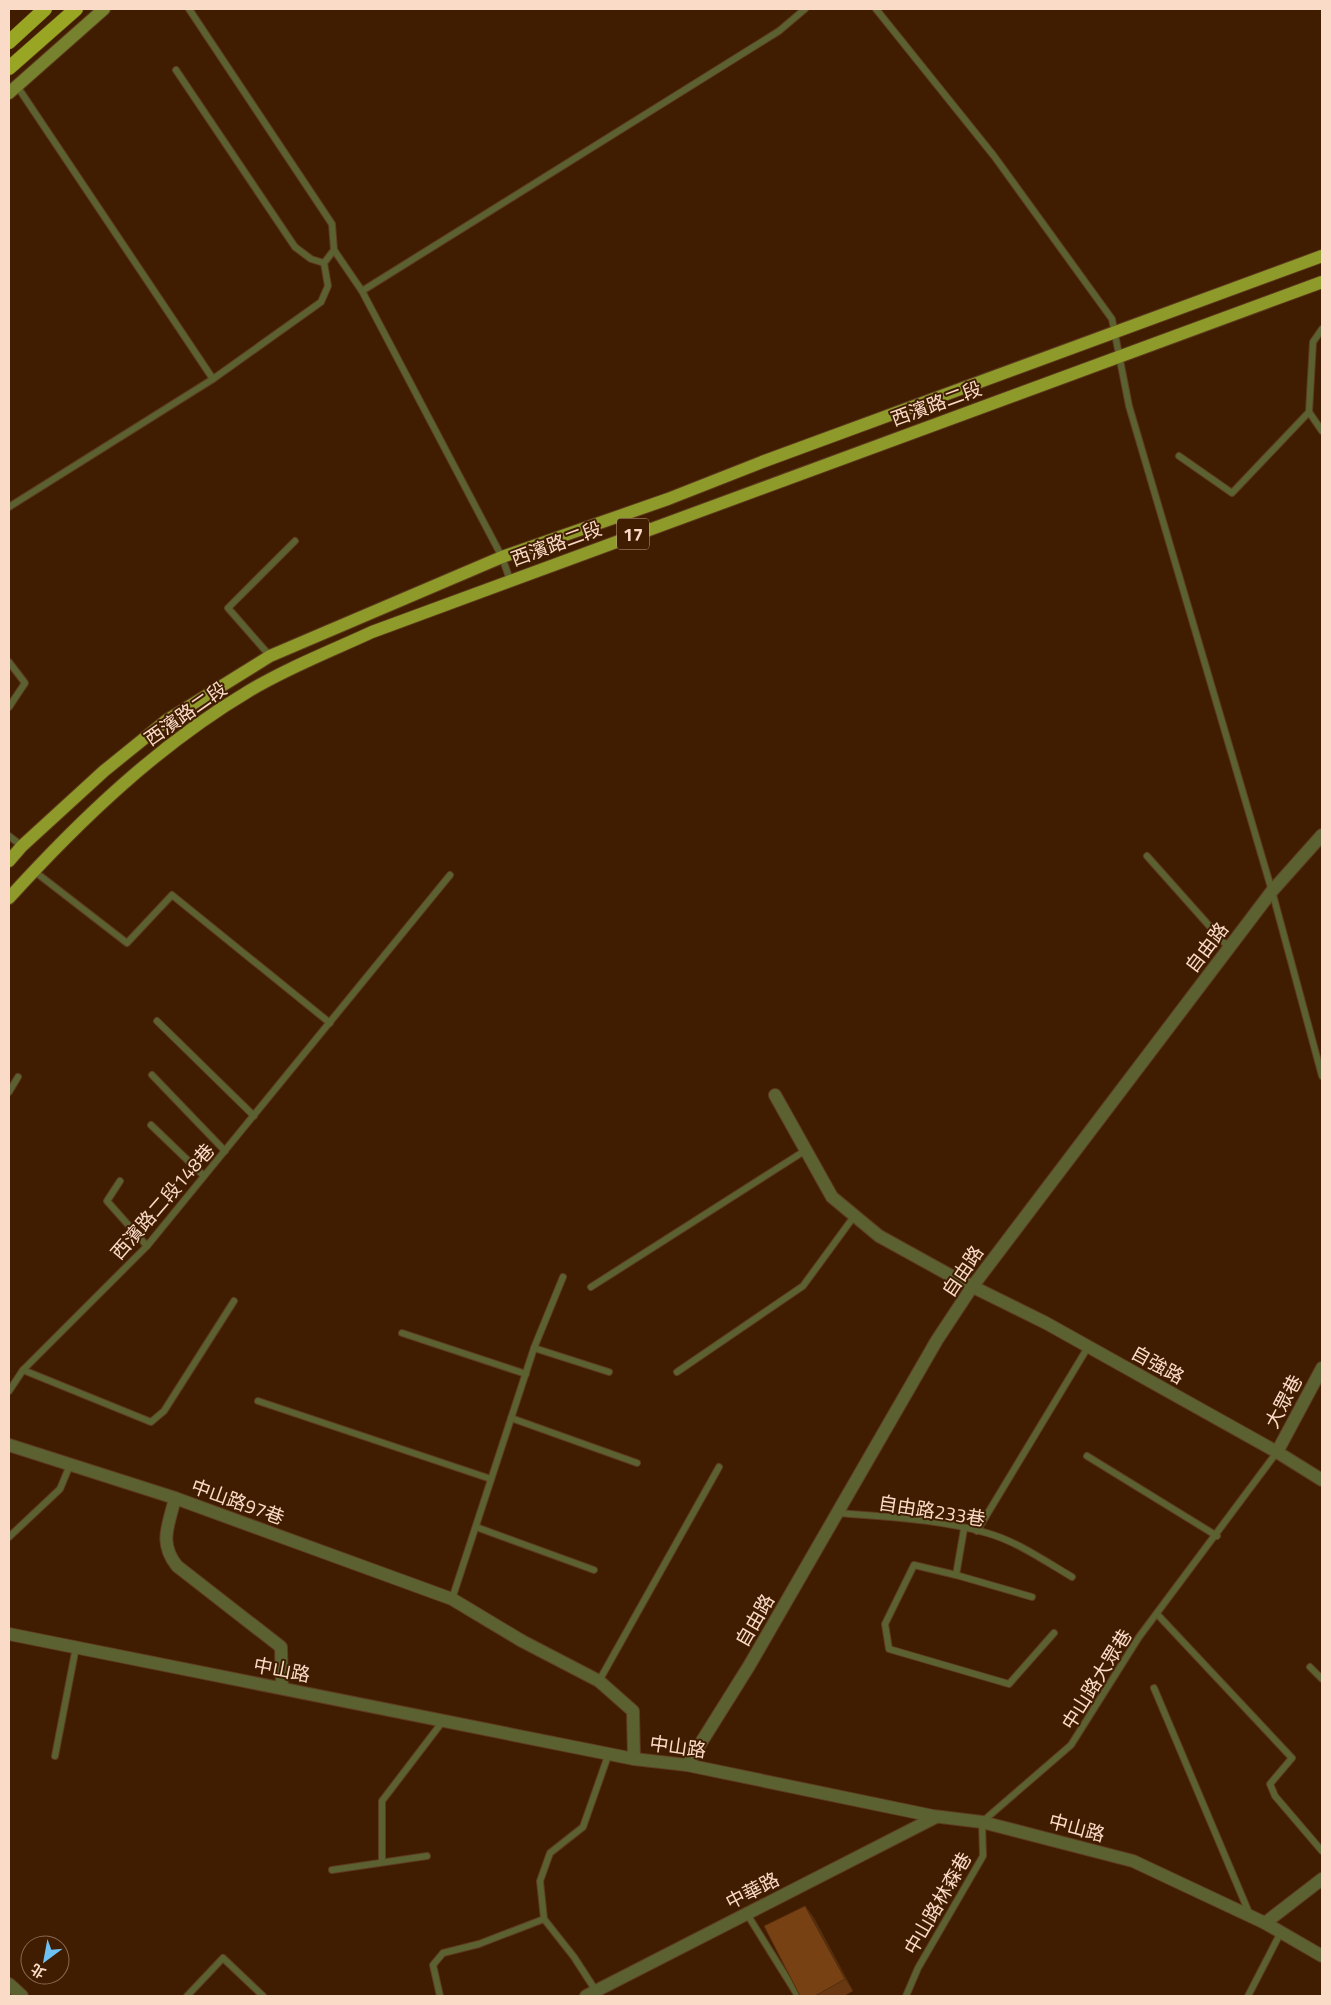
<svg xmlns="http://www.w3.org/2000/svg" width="1331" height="2005" font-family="'Titillium Web','Noto Sans TC',sans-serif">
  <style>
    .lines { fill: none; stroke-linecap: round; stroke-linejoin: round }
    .service-casing { stroke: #5e3b20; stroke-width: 8 }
    .minor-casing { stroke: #5e3b20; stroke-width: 14 }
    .secondary-casing { stroke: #5e3b20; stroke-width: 14 }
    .primary-casing { stroke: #5e3b20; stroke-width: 14 }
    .trunk-casing { stroke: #5e3b20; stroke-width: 15 }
    .service { stroke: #5b6131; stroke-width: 6 }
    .minor { stroke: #5b6131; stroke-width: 12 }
    .secondary { stroke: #77822f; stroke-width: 12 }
    .primary { stroke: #8e9a29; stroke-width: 12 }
    .trunk { stroke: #98a623; stroke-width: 14 }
    .wall { fill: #673811 }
    .shaded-wall { fill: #542e0e }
    .building { fill: #784114; stroke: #542e0e }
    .labels { text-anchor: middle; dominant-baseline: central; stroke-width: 4; stroke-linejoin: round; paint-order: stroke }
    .shield { fill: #401c00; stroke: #c2a28b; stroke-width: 1 }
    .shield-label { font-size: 18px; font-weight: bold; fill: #fadbc7 }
    .street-label { font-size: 19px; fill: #fadbc7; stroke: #401c00 }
  </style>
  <rect width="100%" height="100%" fill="#401c00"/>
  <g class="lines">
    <g class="service-casing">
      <g id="service">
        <path d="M189,9L332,224L334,250L362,291L502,557L510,580"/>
        <path d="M876,9L994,156L1112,319L1129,406L1272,891L1322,1076"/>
        <path d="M176,70L295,247L311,259L324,263"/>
        <path d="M17,86L213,379"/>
        <path d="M362,291L779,31L805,9"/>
        <path d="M1309,412L1313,342L1322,329"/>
        <path d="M1179,456L1232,493L1309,412L1322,431"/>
        <path d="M9,507L213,379L321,302L328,286L324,263L334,250"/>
        <path d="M270,656L228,608L295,541"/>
        <path d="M9,662L25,683L9,707"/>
        <path d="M9,836L22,846"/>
        <path d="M1147,856L1229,948"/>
        <path d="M34,871L127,943L172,895L330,1023"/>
        <path d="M157,1021L254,1116"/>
        <path d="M152,1075L225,1151"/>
        <path d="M9,1092L18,1077"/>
        <path d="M151,1125L204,1176"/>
        <path d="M120,1181L107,1201L147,1246"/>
        <path d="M591,1287L806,1150"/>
        <path d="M402,1333L526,1374"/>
        <path d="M534,1348L609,1372"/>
        <path d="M23,1370L151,1422L164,1411L234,1301"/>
        <path d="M677,1372L803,1286L855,1215"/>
        <path d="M9,1391L23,1370L147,1246L450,875"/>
        <path d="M258,1401L491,1479"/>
        <path d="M511,1418L637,1463"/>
        <path d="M1087,1456L1217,1536"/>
        <path d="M838,1513C887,1517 939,1519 987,1533C1016,1541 1045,1561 1072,1577"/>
        <path d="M476,1527L594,1570"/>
        <path d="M964,1529L956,1575L1032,1597"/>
        <path d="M977,1531L1088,1347"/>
        <path d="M9,1537L60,1489L70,1465"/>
        <path d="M956,1575L914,1565L885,1624L889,1649L1009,1684L1054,1633"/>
        <path d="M452,1599L534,1348L563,1277"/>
        <path d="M1157,1614L1292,1758L1270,1784L1275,1796L1322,1851"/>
        <path d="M1310,1667L1322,1679"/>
        <path d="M599,1681L719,1467"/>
        <path d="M1154,1688L1250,1915"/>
        <path d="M55,1756L76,1647"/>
        <path d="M382,1862V1801L443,1721"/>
        <path d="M332,1870L427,1856"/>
        <path d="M747,1914L798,1996"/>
        <path d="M596,1991L574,1957L544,1919L540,1881L550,1853L583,1827L609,1753"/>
        <path d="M187,1996L223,1958L263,1996"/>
        <path d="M440,1996L433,1965L443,1953L479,1944L544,1919"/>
        <path d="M906,1996L918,1968L983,1856L982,1822L1071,1745L1139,1637L1277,1452"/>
        <path d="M1248,1996L1281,1932"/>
      </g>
    </g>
    <g class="minor-casing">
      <g id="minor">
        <path d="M775,1095L832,1197L879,1236L955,1278L1046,1323L1277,1452L1322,1480"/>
        <path d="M9,1445L175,1498L452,1599L522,1641L599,1681L633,1711L634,1759"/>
        <path d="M1277,1452L1322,1368"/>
        <path d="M175,1498C169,1525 158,1542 177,1566L281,1647L282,1688"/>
        <path d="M9,1634L634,1759L687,1765L933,1816L982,1822L1133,1861L1265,1923L1322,1956"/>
        <path d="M687,1765L749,1666L937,1340L972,1287L1272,891L1322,835"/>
        <path d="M1265,1923L1322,1879"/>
        <path d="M9,1984L22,1996"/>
        <path d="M586,1996L936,1817"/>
      </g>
    </g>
    <g class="secondary-casing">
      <path id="secondary" d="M9,93L104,9"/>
    </g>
    <g class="primary-casing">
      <g id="primary">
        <path d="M9,861L22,846L104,771L167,720L270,656L502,557L668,499L762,462L1322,256"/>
        <path d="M9,898C80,820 158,745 249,691C287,668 331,651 372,632L1322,282"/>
      </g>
    </g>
    <g class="trunk-casing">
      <g id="trunk">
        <path d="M9,42L45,9"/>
        <path d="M9,68L76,9"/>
      </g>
    </g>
    <use href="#service" class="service"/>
    <use href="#minor" class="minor"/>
    <use href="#secondary" class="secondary"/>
    <use href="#primary" class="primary"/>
    <use href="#trunk" class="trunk"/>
  </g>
  <path class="wall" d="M805,1906L814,1918L853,1991L844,1996H800Z"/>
  <path class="shaded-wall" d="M805,1906L814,1918L853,1991L845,1979Z"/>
  <path class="building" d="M805,1906L845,1979L815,1996H800L764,1926Z"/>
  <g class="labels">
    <rect class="shield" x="617" y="518.5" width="32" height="31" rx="4"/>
    <g class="shield-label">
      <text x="633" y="534">17</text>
    </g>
    <g class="street-label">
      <text transform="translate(936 403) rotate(-20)">西濱路二段</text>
      <text transform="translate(556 543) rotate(-20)">西濱路二段</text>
      <text transform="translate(185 713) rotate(-35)">西濱路二段</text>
      <text transform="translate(1206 947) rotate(-53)">自由路</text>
      <text transform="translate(162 1201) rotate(-49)">西濱路二段148巷</text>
      <text transform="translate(962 1271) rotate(-56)">自由路</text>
      <text transform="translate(1158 1364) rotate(29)">自強路</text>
      <text transform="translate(1283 1401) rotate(-62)">大眾巷</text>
      <text transform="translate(238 1501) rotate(20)">中山路97巷</text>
      <text transform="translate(932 1510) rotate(9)">自由路233巷</text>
      <text transform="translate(754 1620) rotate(-60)">自由路</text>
      <text transform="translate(282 1669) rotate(11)">中山路</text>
      <text transform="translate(1096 1679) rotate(-58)">中山路大眾巷</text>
      <text transform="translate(678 1746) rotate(8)">中山路</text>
      <text transform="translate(1077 1827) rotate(15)">中山路</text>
      <text transform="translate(752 1890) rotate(-27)">中華路</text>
      <text transform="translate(937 1903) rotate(-60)">中山路林森巷</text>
    </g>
  </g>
  <rect width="1331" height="2005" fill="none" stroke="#fadbc7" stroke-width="20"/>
  <g transform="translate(45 1960) rotate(212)"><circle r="24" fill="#401c00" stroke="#8a6850"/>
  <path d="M0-4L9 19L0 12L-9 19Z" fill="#6ec2f3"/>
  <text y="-8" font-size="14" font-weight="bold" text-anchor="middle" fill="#fadbc7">北</text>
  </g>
</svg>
